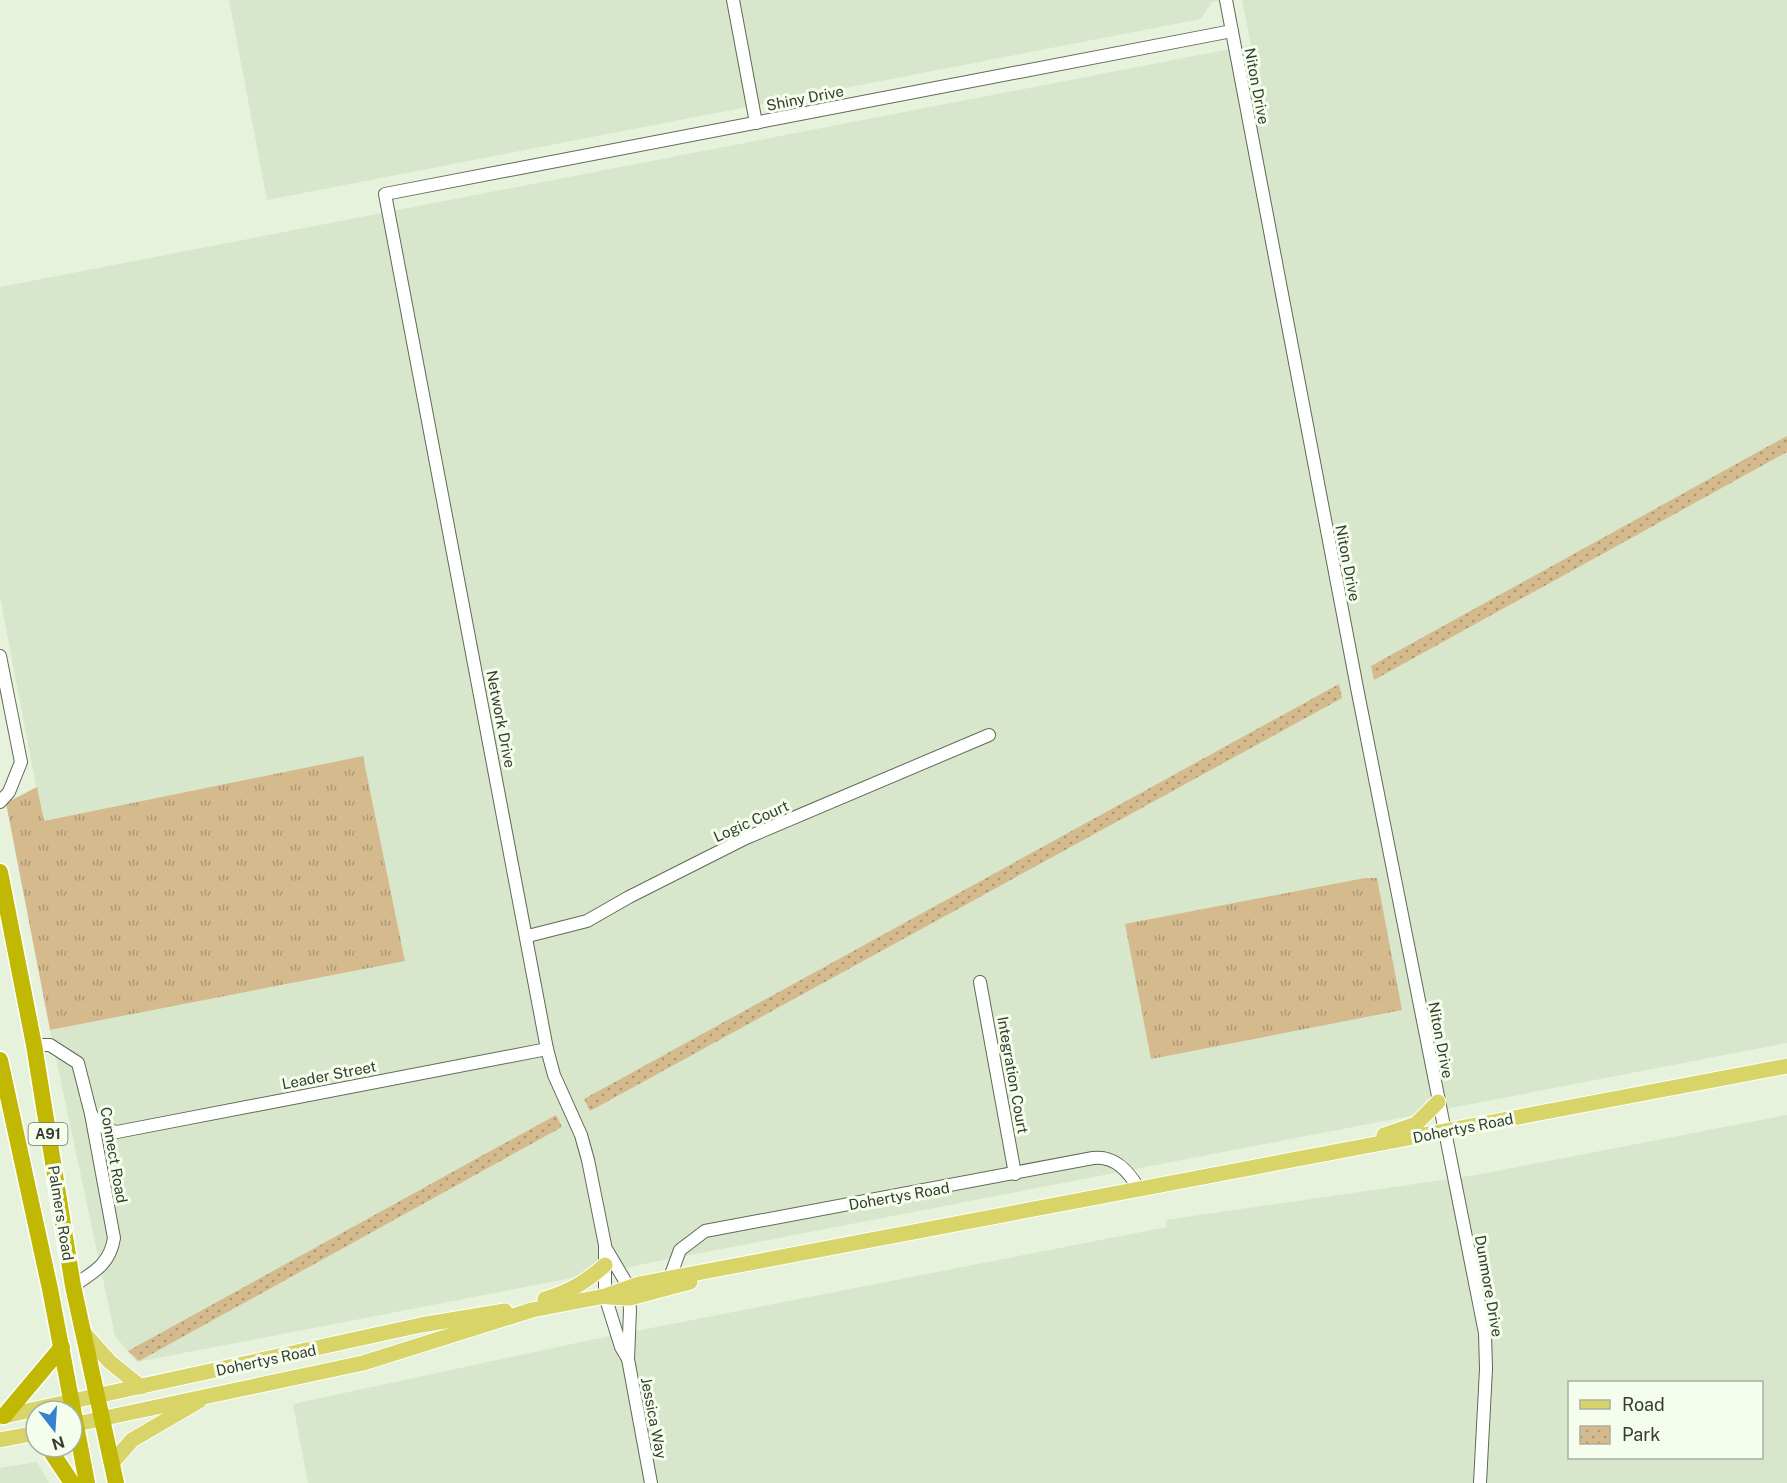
<svg xmlns="http://www.w3.org/2000/svg" width="1787" height="1483" font-family="'Public Sans',sans-serif">
  <style>
    .built { fill: #d8e7cb; fill-rule: evenodd }
    .grass { fill: url(#grass-tufts) }
    .park { fill: url(#park-dots) }
    .lines { fill: none; stroke-linecap: round; stroke-linejoin: round }
    .minor-casing { stroke: #606a57; stroke-width: 14 }
    .major-casing { stroke: #fff; stroke-width: 17 }
    .highway-casing { stroke: #fff; stroke-width: 19 }
    .minor { stroke: #fff; stroke-width: 12 }
    .major { stroke: #d9d467; stroke-width: 15 }
    .highway { stroke: #c0b802; stroke-width: 16 }
    .labels { text-anchor: middle; dominant-baseline: central; stroke-width: 6; stroke-linejoin: round; paint-order: stroke }
    .shield { fill: #f5feec; stroke: #6f766a; stroke-width: 1.5 }
    .shield-label { font-size: 14px; font-weight: bold; fill: #363b32 }
    .street-label { font-size: 15px; fill: #363b32; stroke: #f5feec }
  </style>
  <defs>
    <pattern id="grass-tufts" width="24" height="20" patternUnits="userSpaceOnUse" patternTransform="scale(1.5)"><rect width="24" height="20" fill="#d4ba8c"/><path d="M3 7l-1-3M5 7V3M7 7l1-3M15 17l-1-3M17 17v-4M19 17l1-3" fill="none" stroke="#ad9873"/></pattern>
    <pattern id="park-dots" width="8" height="8" patternUnits="userSpaceOnUse" patternTransform="scale(1.5)"><rect width="8" height="8" fill="#d4ba8c"/><path d="M2 2h.1M6 6h.1" fill="none" stroke="#ad9873" stroke-width="1.8" stroke-linecap="round"/></pattern>
  </defs>
  <rect width="100%" height="100%" fill="#e6f2dc"/>
  <g class="built">
    <path d="M229,0H1224L1212,2L1201,19L267,200Z"/>
    <path d="M1242,0H1787V1043L137,1362L115,1336L50,1030L405,960L363,756L43,822L0,597V287L1251,45Z"/>
    <path d="M1787,1115V1483H308L293,1404L590,1340L1167,1227L1166,1220L1476,1175ZM1570,1382H1762V1458H1570Z"/>
    <path d="M37,1462L49,1483H0V1468Z"/>
  </g>
  <g class="grass">
    <path d="M363,756L405,961L50,1030L6,803L37,787L44,821Z"/>
    <path d="M1365,878H1377L1402,1010L1151,1059L1125,924Z"/>
  </g>
  <g class="park">
    <path d="M1787,436V452L1374,680L1371,666Z"/>
    <path d="M1339,684L1342,698L590,1111L584,1099Z"/>
    <path d="M556,1115L562,1127L139,1361L128,1351Z"/>
  </g>
  <g class="lines">
    <g class="minor-casing">
      <g id="minor">
        <path d="M733,0L756,123"/>
        <path d="M1226,0L1358,693L1485,1333L1486,1369L1480,1483"/>
        <path d="M0,656L21,762L9,792L0,802"/>
        <path d="M528,936L587,921L629,897L746,838L989,735"/>
        <path d="M980,982L1015,1174"/>
        <path d="M34,1045H50L78,1063L91,1114L114,1238C110,1264 94,1272 73,1286"/>
        <path d="M91,1114C98,1125 105,1130 117,1132L547,1049"/>
        <path d="M605,1247L628,1286L630,1310L628,1359L651,1483"/>
        <path d="M670,1277L680,1250L705,1231L1093,1158C1115,1155 1129,1172 1139,1189"/>
        <path d="M628,1359L621,1347L605,1296V1245L588,1160L581,1135L554,1075L547,1049L385,194L1232,31"/>
      </g>
    </g>
    <g class="major-casing">
      <g id="major">
        <path d="M1384,1135L1416,1124L1438,1102"/>
        <path d="M608,1297L630,1298L690,1282"/>
        <path d="M545,1299C569,1292 586,1282 605,1265"/>
        <path d="M83,1332L110,1362L141,1387"/>
        <path d="M0,1417L421,1325L505,1311"/>
        <path d="M72,1425L363,1363L532,1310L605,1296L639,1284L1787,1066"/>
        <path d="M0,1440L36,1433"/>
        <path d="M112,1463L132,1440L199,1401"/>
      </g>
    </g>
    <g class="highway-casing">
      <g id="highway">
        <path d="M0,872L34,1045L73,1286L116,1483"/>
        <path d="M0,1060L50,1289L87,1483"/>
        <path d="M4,1416L62,1347"/>
        <path d="M34,1434L36,1435"/>
        <path d="M48,1447L72,1483"/>
      </g>
    </g>
    <use href="#minor" class="minor"/>
    <use href="#major" class="major"/>
    <use href="#highway" class="highway"/>
  </g>
  <g class="labels">
    <rect class="shield" x="28.5" y="1123" width="39" height="22" rx="4.5"/>
    <g class="shield-label">
      <text x="48" y="1134">A91</text>
    </g>
    <g class="street-label">
      <text transform="translate(1257 86) rotate(79)">Niton Drive</text>
      <text transform="translate(805 98) rotate(-11)">Shiny Drive</text>
      <text transform="translate(1348 563) rotate(79)">Niton Drive</text>
      <text transform="translate(501 719) rotate(79)">Network Drive</text>
      <text transform="translate(751 821) rotate(-24)">Logic Court</text>
      <text transform="translate(1441 1040) rotate(79)">Niton Drive</text>
      <text transform="translate(329 1075) rotate(-11)">Leader Street</text>
      <text transform="translate(1013 1075) rotate(80)">Integration Court</text>
      <text transform="translate(1463 1128) rotate(-11)">Dohertys Road</text>
      <text transform="translate(114 1155) rotate(80)">Connect Road</text>
      <text transform="translate(899 1196) rotate(-10)">Dohertys Road</text>
      <text transform="translate(61 1213) rotate(81)">Palmers Road</text>
      <text transform="translate(1489 1286) rotate(80)">Dunmore Drive</text>
      <text transform="translate(266 1360) rotate(-12)">Dohertys Road</text>
      <text transform="translate(654 1418) rotate(79)">Jessica Way</text>
    </g>
  </g>
  <rect x="1568" y="1381" width="195" height="78" fill="#f5feec" stroke="#a9b0a2" stroke-width="1.5"/>
  <rect x="1580" y="1400" width="30" height="9" fill="#d9d467" stroke="#a9b0a2" stroke-width="1.5"/>
  <text x="1622" y="1411" font-size="18" fill="#363b32">Road</text>
  <rect x="1580" y="1426" width="30" height="18" fill="url(#park-dots)" stroke="#a9b0a2" stroke-width="1.5"/>
  <text x="1622" y="1441" font-size="18" fill="#363b32">Park</text>
  <g transform="translate(54 1429) rotate(163)"><circle r="28" fill="#f5feec" stroke="#a9b0a2" stroke-width="1.5"/>
  <path d="M0-4.5L10 22L0 15L-10 22Z" fill="#3382d2"/>
  <text y="-9" font-size="16" font-weight="bold" text-anchor="middle" fill="#363b32">N</text>
  </g>
</svg>
